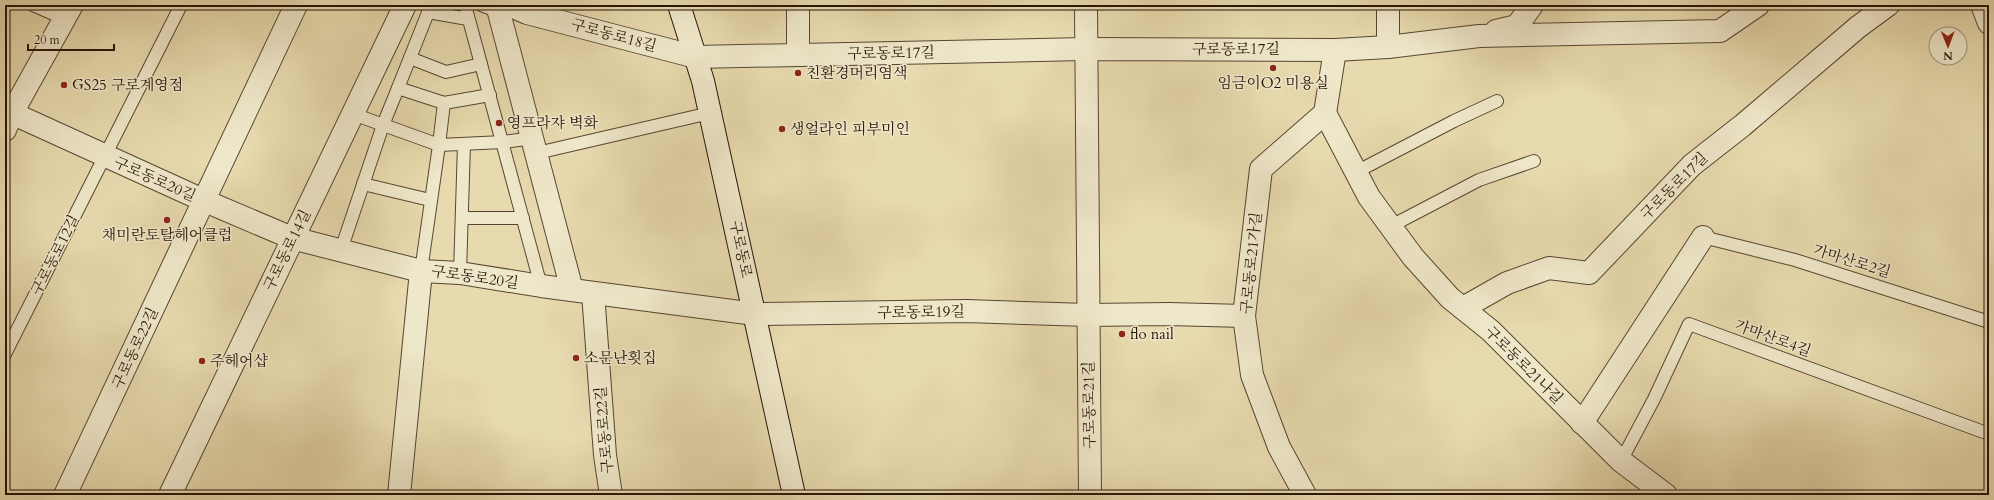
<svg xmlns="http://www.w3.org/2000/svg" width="1994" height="500" font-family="Cardo,'Noto Serif KR',serif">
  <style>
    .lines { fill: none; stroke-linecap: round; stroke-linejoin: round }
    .service-casing { stroke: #574632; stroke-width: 14 }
    .minor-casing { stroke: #574632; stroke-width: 24 }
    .secondary-casing { stroke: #271408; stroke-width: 24 }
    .service { stroke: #efe7ca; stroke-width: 12 }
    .minor { stroke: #efe7ca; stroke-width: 22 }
    .secondary { stroke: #efe7ca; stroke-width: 22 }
    .poi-dot { fill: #8f2418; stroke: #efe7ca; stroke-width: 1.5 }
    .labels { text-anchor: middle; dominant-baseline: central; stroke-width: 3; stroke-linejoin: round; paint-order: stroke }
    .street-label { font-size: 15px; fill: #271408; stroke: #efe7ca }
    .poi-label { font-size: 15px; fill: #271408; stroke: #efe7ca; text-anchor: start }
  </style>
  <rect width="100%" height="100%" fill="#e7daae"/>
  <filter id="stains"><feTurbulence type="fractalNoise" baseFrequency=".005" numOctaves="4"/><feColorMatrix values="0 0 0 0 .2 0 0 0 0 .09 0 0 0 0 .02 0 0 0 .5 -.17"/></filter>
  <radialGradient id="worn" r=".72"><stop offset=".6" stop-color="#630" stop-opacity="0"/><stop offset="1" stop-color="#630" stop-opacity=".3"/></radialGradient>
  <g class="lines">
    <g class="service-casing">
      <g id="service">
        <path d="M33,5L65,19"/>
        <path d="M465,5L541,286"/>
        <path d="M481,5L499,12"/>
        <path d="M428,12L468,19"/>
        <path d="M410,58L446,72L481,64"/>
        <path d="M398,88L431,5"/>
        <path d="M490,95L444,103L439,145L503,142L533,138"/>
        <path d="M353,114L439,145L421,271"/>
        <path d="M537,153L710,113"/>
        <path d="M1356,172L1454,121L1497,101"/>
        <path d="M363,184L430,200"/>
        <path d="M462,218H523"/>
        <path d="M1391,226L1479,180L1534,161"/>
        <path d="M1703,237L1795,260L1989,322"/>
        <path d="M341,250L383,125L398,88L444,103"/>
        <path d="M460,273L464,144"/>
        <path d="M5,354L179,9V5"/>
        <path d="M1621,461L1654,399L1689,324L1989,434"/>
      </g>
    </g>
    <g class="minor-casing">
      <g id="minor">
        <path d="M497,5L572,290"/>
        <path d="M509,5L527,13L696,57L1085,49L1335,50L1388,47L1479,36L1720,31L1758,5"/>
        <path d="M798,5V55"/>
        <path d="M1086,5L1090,495"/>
        <path d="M1982,5L1989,23"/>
        <path d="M1496,31L1517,26L1532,5"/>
        <path d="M1388,47V5"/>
        <path d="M5,110L205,201L292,238L421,271L460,273L541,286L755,314L966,311L1088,315L1169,314L1244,316"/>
        <path d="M1325,113L1369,197L1413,257L1450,298L1491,331L1621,461L1666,495"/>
        <path d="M5,130L12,113L72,5"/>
        <path d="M593,293L605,455L611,495"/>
        <path d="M1463,308L1507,283L1549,268L1589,273L1692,165L1743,125L1858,27L1888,5"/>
        <path d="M1582,423L1703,237"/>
        <path d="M65,495L296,5"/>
        <path d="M170,495L405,5"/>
        <path d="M399,495L421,271"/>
        <path d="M1305,495L1279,447L1252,375L1244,316L1261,169L1325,113L1335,50"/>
      </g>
    </g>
    <g class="secondary-casing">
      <path id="secondary" d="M679,5L703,81L794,495"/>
    </g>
    <use href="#service" class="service"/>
    <use href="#minor" class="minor"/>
    <use href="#secondary" class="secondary"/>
  </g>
  <g class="poi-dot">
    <circle cx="1273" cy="68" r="4"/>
    <circle cx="798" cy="73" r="4"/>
    <circle cx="64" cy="85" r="4"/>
    <circle cx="499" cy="123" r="4"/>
    <circle cx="782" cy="129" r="4"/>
    <circle cx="167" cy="220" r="4"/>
    <circle cx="1122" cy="334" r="4"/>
    <circle cx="576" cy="358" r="4"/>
    <circle cx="202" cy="361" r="4"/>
  </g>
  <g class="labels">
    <g class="street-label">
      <text transform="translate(614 35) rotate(15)">구로동로18길</text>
      <text x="1236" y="49">구로동로17길</text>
      <text transform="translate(891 53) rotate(-1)">구로동로17길</text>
      <text transform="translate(155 179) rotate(24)">구로동로20길</text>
      <text transform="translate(1674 186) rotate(-45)">구로동로17길</text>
      <text transform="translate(741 249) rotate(78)">구로동로</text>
      <text transform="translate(287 250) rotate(-64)">구로동로14길</text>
      <text transform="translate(55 255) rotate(-63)">구로동로12길</text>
      <text transform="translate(1852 261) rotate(17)">가마산로2길</text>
      <text transform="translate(1251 263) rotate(-84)">구로동로21가길</text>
      <text transform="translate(475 277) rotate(8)">구로동로20길</text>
      <text transform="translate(921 312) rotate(-1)">구로동로19길</text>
      <text transform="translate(1773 338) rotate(20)">가마산로4길</text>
      <text transform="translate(135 348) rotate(-65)">구로동로22길</text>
      <text transform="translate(1524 365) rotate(45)">구로동로21나길</text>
      <text transform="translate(1089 405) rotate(-91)">구로동로21길</text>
      <text transform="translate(604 430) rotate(-95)">구로동로22길</text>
    </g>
    <g class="poi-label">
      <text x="806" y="73">친환경머리염색</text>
      <text x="1273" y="83" text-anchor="middle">임금이O2 미용실</text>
      <text x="72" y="85">GS25 구로계영점</text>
      <text x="507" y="123">영프라쟈 벽화</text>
      <text x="790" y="129">생얼라인 피부미인</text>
      <text x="167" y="235" text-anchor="middle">채미란토탈헤어클럽</text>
      <text x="1130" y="334">flo nail</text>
      <text x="584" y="358">소문난횟집</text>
      <text x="210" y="361">주헤어샵</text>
    </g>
  </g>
  <rect width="1994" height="500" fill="none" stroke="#e7daae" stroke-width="20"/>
  <rect x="6" y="6" width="1982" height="488" fill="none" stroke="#271408" stroke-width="2"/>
  <rect x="10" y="10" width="1974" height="480" fill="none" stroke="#271408"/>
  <g transform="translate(1948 46) rotate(179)"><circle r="19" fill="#efe7ca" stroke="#9f937c"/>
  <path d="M0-3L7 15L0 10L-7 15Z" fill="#8f2418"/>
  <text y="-6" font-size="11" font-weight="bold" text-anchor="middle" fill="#271408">N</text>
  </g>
  <path d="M28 44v6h86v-6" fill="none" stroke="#271408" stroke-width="2"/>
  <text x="34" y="44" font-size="12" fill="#271408" stroke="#efe7ca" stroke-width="3" paint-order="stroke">20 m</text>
  <rect width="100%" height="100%" filter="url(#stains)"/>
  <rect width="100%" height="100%" fill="url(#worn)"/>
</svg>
